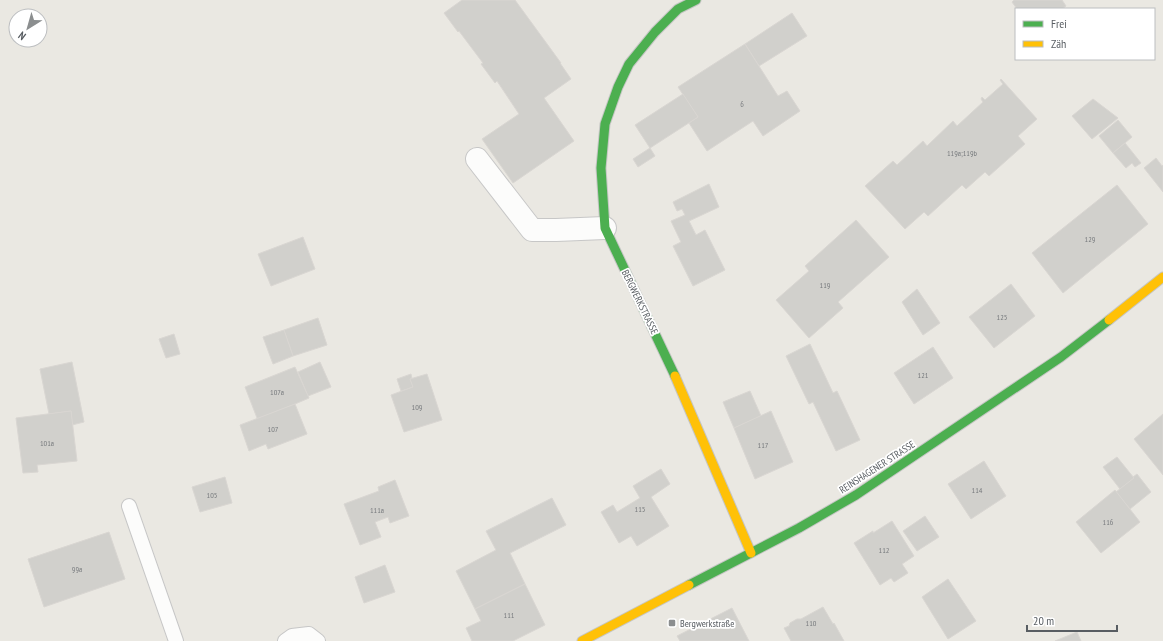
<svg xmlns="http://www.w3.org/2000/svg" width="1163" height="641" font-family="'PT Sans Narrow',sans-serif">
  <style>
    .building { fill: #d1d0cc; stroke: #d9d6d2 }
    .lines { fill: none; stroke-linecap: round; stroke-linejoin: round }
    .lane-casing { stroke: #c7c7c7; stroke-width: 16 }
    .street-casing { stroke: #c7c7c7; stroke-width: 24 }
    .fast-casing { stroke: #c5c6c4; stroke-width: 11 }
    .slow-casing { stroke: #c5c6c4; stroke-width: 11 }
    .lane { stroke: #fcfcfb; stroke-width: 14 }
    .street { stroke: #fcfcfb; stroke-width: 22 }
    .fast { stroke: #4caf50; stroke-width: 9 }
    .slow { stroke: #ffc107; stroke-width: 9 }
    .poi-dot { fill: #8b8e8f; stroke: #fff; stroke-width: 1.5 }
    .labels { text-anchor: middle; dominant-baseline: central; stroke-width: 3.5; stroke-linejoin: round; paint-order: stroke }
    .number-label { font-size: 8px; fill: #787b7e }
    .street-label { font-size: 10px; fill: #585d62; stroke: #fff }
    .poi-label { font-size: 10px; fill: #585d62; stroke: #fff; text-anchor: start }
  </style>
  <rect width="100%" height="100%" fill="#eae8e2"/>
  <g class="building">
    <path d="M462,0H515L561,63H560L571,79L544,98L574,141L513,183L482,139L519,114L497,81L495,83L481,64L483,63L459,31L458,32L444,13Z"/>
    <path d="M1014,0H1062L1066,6L1062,9H1017L1012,2Z"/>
    <path d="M792,13L807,36L759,66L745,44Z"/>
    <path d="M745,44L778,96L787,91L800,111L763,136L753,121L707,151L689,123L698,117L678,87Z"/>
    <path d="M1001,79L1037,119L1018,136L1025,144L989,176L985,172L966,189L962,185L928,216L924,212L905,229L865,186L893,161L897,165L923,141L927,146L953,121L957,126L983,102L981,99L982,97L985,100L1003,84L1000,80Z"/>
    <path d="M683,94L698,117L650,148L635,125Z"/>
    <path d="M1093,99L1118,118L1092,139L1072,116Z"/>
    <path d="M1118,120L1132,137L1113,153L1099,136Z"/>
    <path d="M1125,143L1141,163L1135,167L1132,163L1126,168L1113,153Z"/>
    <path d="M650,148L655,156L638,167L633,159Z"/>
    <path d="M1156,158L1162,166L1163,165V192L1144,168Z"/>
    <path d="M709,184L719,207L689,221L696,235L705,230L725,270L693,286L673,246L681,242L671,221L685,215L682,209L677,211L673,202Z"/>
    <path d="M1117,185L1148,224L1063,293L1032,253Z"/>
    <path d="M856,220L889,257L838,302L843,308L809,338L776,300L809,271L805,266Z"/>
    <path d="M303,237L315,269L271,286L258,254Z"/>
    <path d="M1011,284L1035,316L994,348L969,317Z"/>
    <path d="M917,289L940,323L923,335L902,302Z"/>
    <path d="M318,318L327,345L293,356L284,330Z"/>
    <path d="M284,330L293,356L273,364L263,337Z"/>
    <path d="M174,334L180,354L166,358L159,339Z"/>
    <path d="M810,344L833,393L837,391L860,440L836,451L813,402L809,404L786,356Z"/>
    <path d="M933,347L953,378L914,404L894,373Z"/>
    <path d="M72,362L84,422L72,425L71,411L49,414L40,369Z"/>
    <path d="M320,362L331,387L308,396L298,372Z"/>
    <path d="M295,367L309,398L295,404L257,419V418L245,387Z"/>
    <path d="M411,374L412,379H410L413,387L401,391L397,379Z"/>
    <path d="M427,374L442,420L404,432L391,395L413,387L410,379Z"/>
    <path d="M750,391L761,416L734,428L723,402Z"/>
    <path d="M295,404L307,434L268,449L266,444L249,451L240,425Z"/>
    <path d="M71,411L77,461L37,465L38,472L23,473L16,418Z"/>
    <path d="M771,411L793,462L755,479L734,428Z"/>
    <path d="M1163,414V475L1134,439Z"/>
    <path d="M1117,457L1134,478L1120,489L1103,467Z"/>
    <path d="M984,461L1006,496L971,519L948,484Z"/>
    <path d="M661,469L670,484L651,497L669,526L637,546L631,536L619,543L601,512L613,505L617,512L640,498L633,486Z"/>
    <path d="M1137,474L1151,492L1130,509L1116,492L1134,478L1133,477Z"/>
    <path d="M225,477L232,503L200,512L192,487Z"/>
    <path d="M395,480L409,516L390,523L388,517L375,522L381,537L360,545L344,504L379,491L378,487Z"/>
    <path d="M1115,490L1140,522L1101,553L1076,522Z"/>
    <path d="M552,498L566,525L510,553L525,584L475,609L456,571L496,550L486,531Z"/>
    <path d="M925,516L939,537L917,551L903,531Z"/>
    <path d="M892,521L914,556L902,564L908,573L894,582L891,578L880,585L854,543L873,531V533Z"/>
    <path d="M109,532L125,579L44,607L28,559Z"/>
    <path d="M385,565L395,592L364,603L355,577Z"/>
    <path d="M948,579L976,621L948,639L922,597Z"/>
    <path d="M525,584L545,625L513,641H472L466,628L481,621L475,609Z"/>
    <path d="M823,607L833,624L834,623L844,641H791L784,628L789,626L790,623L797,619H801Z"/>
    <path d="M732,608L749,641H680L677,636Z"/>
    <path d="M1077,632L1081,641H1055Z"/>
  </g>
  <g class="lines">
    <g class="lane-casing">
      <g id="lane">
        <path d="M129,506L176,641"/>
        <path d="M285,641L292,636L309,634L318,641"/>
      </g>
    </g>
    <g class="street-casing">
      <path id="street" d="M477,159L532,230H556L605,228"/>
    </g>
    <g class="fast-casing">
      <g id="fast">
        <path d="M675,376L605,228L601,168L605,124L618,87L629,64L655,32L678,9L696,0"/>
        <path d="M689,585L799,528L856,495L1061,357L1109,320"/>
      </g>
    </g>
    <g class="slow-casing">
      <g id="slow">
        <path d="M1109,320L1163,277"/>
        <path d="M675,376L751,553"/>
        <path d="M582,641L689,585"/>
      </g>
    </g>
    <use href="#lane" class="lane"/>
    <use href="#street" class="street"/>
    <use href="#fast" class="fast"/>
    <use href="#slow" class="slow"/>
  </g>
  <rect class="poi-dot" x="668" y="619" width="8" height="8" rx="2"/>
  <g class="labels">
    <g class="number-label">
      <text x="742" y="104">6</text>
      <text x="962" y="153">119a;119b</text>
      <text x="1090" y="239">129</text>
      <text x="825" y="285">119</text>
      <text x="1002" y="317">125</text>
      <text x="923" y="375">121</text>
      <text x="277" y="392">107a</text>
      <text x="417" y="407">109</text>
      <text x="273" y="429">107</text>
      <text x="47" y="443">101a</text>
      <text x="763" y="445">117</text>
      <text x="977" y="490">114</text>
      <text x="212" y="495">105</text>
      <text x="640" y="509">115</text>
      <text x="377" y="510">111a</text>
      <text x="1108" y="522">116</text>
      <text x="884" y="550">112</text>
      <text x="77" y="569">99a</text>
      <text x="509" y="615">111</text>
      <text x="811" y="623">110</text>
    </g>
    <g class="street-label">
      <text transform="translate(640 302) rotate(64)">BERGWERKSTRASSE</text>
      <text transform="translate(877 467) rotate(-33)">REINSHAGENER STRASSE</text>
    </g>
    <g class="poi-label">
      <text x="680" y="623">Bergwerkstraße</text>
    </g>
  </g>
  <rect x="1015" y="8" width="140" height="52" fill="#ffffff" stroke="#bcbec0"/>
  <rect x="1023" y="21" width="20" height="6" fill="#4caf50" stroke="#bcbec0"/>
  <text x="1051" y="28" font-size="12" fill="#585d62">Frei</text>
  <rect x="1023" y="41" width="20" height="6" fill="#ffc107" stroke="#bcbec0"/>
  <text x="1051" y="48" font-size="12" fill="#585d62">Zäh</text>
  <g transform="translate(28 28) rotate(217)"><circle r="19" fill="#ffffff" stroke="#bcbec0"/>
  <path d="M0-3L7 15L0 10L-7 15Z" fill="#8b8e8f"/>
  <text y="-6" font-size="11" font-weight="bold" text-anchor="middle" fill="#585d62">N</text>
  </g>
  <path d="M1027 625v6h90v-6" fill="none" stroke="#585d62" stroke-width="2"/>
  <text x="1033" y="625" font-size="12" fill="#585d62" stroke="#ffffff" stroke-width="3" paint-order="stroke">20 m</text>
</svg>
